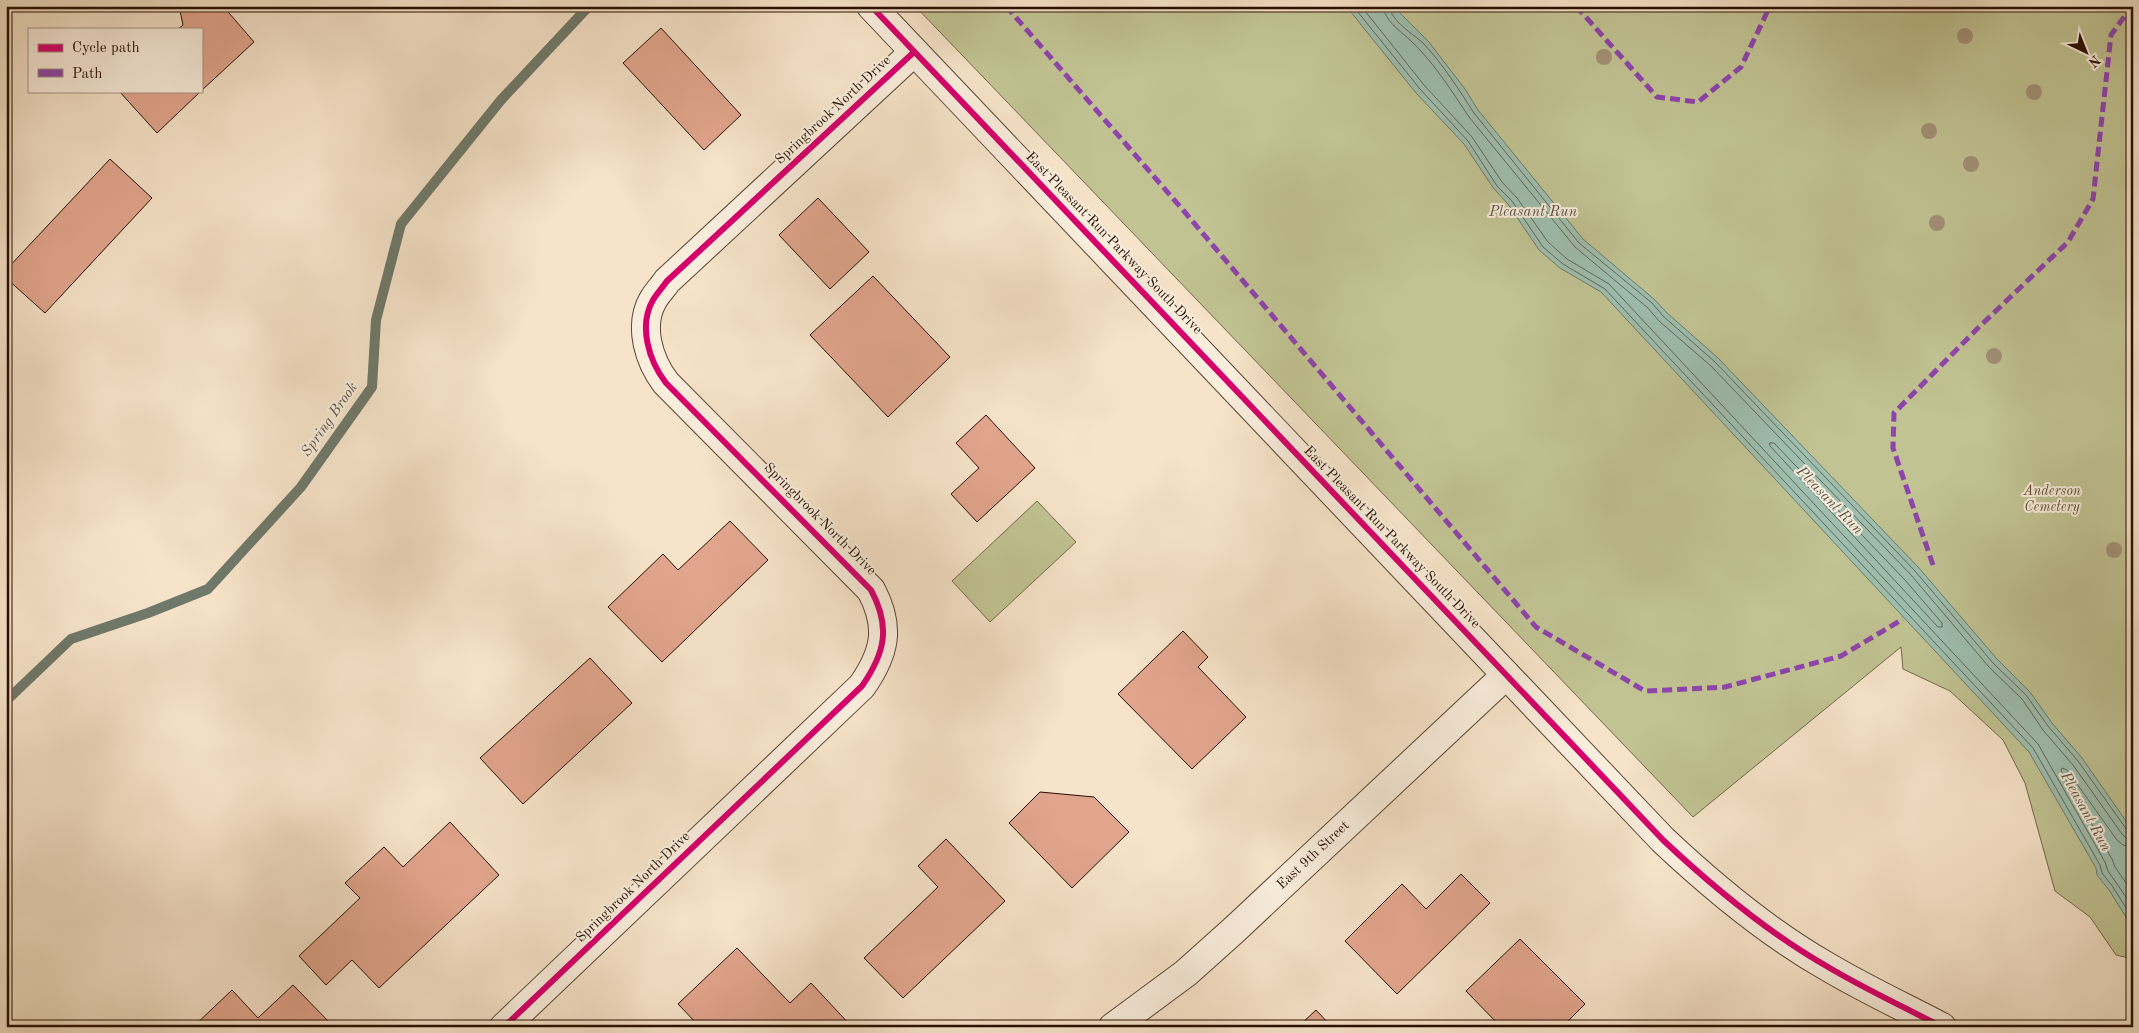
<svg xmlns="http://www.w3.org/2000/svg" width="2139" height="1033" font-family="'Old Standard TT',serif">
  <style>
    .green { fill: #c1c393; stroke: #74694a }
    .water { fill: #9ebfb0; stroke: #6f796a }
    .lines { fill: none; stroke-linecap: round; stroke-linejoin: round }
    .shore { stroke: #636758; stroke-width: 1 }
    .stream { stroke: #6f796a; stroke-width: 10 }
    .building { fill: #e1a58d; stroke: #280f01 }
    .minor-casing { stroke: #5c4433; stroke-width: 30 }
    .tertiary-casing { stroke: #5c4433; stroke-width: 30 }
    .minor { stroke: #f9eddc; stroke-width: 28 }
    .tertiary { stroke: #f9eddc; stroke-width: 28 }
    .quiet { stroke: #8e44ad; stroke-width: 5; stroke-dasharray: 10 5; stroke-linecap: butt }
    .cycleway-casing { stroke: #f9eddc; stroke-width: 9 }
    .cycleway { stroke: #d6006c; stroke-width: 6 }
    .tree { fill: #a29177 }
    .labels { text-anchor: middle; dominant-baseline: central; stroke-width: 4; stroke-linejoin: round; paint-order: stroke }
    .street-label { font-size: 14px; fill: #280f01; stroke: #f9eddc }
    .park-label { font-size: 14px; font-style: italic; fill: #5e4e34; stroke: #f9eddc }
    .water-label { font-size: 15px; font-style: italic; fill: #575547; stroke: #f9eddc }
  </style>
  <rect width="100%" height="100%" fill="#f6e3c9"/>
  <filter id="stains"><feTurbulence type="fractalNoise" baseFrequency=".004" numOctaves="4"/><feColorMatrix values="0 0 0 0 .2 0 0 0 0 .09 0 0 0 0 .02 0 0 0 .5 -.17"/></filter>
  <radialGradient id="worn" r=".72"><stop offset=".6" stop-color="#630" stop-opacity="0"/><stop offset="1" stop-color="#630" stop-opacity=".3"/></radialGradient>
  <g class="green">
    <path d="M915,6H2133V871L2038,748L2133,918V959L2116,955L2090,917L2055,891L2025,783L2003,740L1950,691L1903,669L1901,647L1693,817Z"/>
    <path d="M1037,501L1076,542L990,622L952,581Z"/>
  </g>
  <path class="water" d="M1346,6H1393L1428,41L1465,89L1478,110L1583,239L1655,300L1666,312L1718,358L1919,568L1997,659L2030,692L2052,723L2082,758L2133,831V928L2109,890L2097,875L2096,868L2029,752L1601,292L1560,268L1539,250L1508,204L1494,189L1464,144L1416,93Z"/>
  <g class="lines">
    <g class="shore">
      <path d="M1353,6L1420,89L1468,141L1497,186L1512,201L1543,247L1563,264L1605,289L2033,748L2100,865L2102,873L2113,887L2133,919"/>
      <path d="M1361,6L1424,85L1472,137L1502,182L1517,198L1548,242L1567,259L1609,284L2038,744L2105,862L2108,871L2133,907"/>
      <path d="M1383,6C1384,20 1400,31 1409,39C1433,61 1451,90 1469,117L1575,247L1648,308L1659,321L1711,366L1911,575L1989,667L2022,699L2043,730L2073,765L2122,834L2126,838L2133,839"/>
      <path d="M1389,6C1391,21 1413,34 1423,43C1443,64 1459,90 1474,113L1579,243L1652,303L1663,316L1715,362L1915,571L1993,663L2026,695L2048,726L2078,761L2127,830L2133,833"/>
      <path d="M1770,443H1774L1905,580L1942,623V627H1938L1770,446Z"/>
      <path d="M2133,847L2123,845L2117,840L2067,770L2062,768L2061,771L2112,859L2115,867L2133,893"/>
    </g>
    <path class="stream" d="M6,701L71,639L148,613L208,589L301,487L372,387L376,320L401,224L501,100L589,6"/>
  </g>
  <g class="building">
    <path d="M179,6H223L254,42L201,91V29H178L183,25Z"/>
    <path d="M661,28L741,115L704,150L623,63Z"/>
    <path d="M119,91H201L157,133Z"/>
    <path d="M110,159L152,198L45,313L6,278V270Z"/>
    <path d="M818,198L869,252L830,289L779,235Z"/>
    <path d="M873,276L950,357L888,417L810,335Z"/>
    <path d="M986,415L1035,468L977,522L951,494L979,468L956,443Z"/>
    <path d="M730,521L768,560L662,662L608,607L663,554L678,570Z"/>
    <path d="M1183,631L1208,657L1198,667L1246,717L1192,769L1118,694Z"/>
    <path d="M590,658L632,703L523,804L480,758Z"/>
    <path d="M1040,792L1094,797L1129,832L1072,888L1009,823Z"/>
    <path d="M450,822L499,875L379,988L352,960L326,985L299,956L360,898L345,883L384,847L403,867Z"/>
    <path d="M946,839L1005,901L903,998L864,958L938,887L918,866Z"/>
    <path d="M1461,874L1490,903L1397,994L1345,941L1402,884L1426,909Z"/>
    <path d="M1520,939L1585,1004L1562,1027H1501L1466,991Z"/>
    <path d="M737,948L790,1003L811,983L852,1027H700L678,1004Z"/>
    <path d="M293,985L333,1026L193,1027L232,990L258,1018Z"/>
    <path d="M1316,1010L1332,1027H1298Z"/>
  </g>
  <g class="lines">
    <g class="minor-casing">
      <g id="minor">
        <path d="M504,1027L862,686C885,653 891,627 871,590L666,383C649,361 638,326 653,300C657,293 663,287 667,281L914,52"/>
        <path d="M1113,1027L1186,973L1234,930L1506,675"/>
      </g>
    </g>
    <g class="tertiary-casing">
      <path id="tertiary" d="M871,6L1663,840C1713,887 1768,933 1828,967C1865,989 1904,1007 1942,1027"/>
    </g>
    <use href="#minor" class="minor"/>
    <use href="#tertiary" class="tertiary"/>
    <g class="quiet">
      <path d="M1006,6L1183,210L1536,627L1645,691L1725,687L1841,656L1903,619"/>
      <path d="M1576,6L1657,97L1698,102L1741,67L1770,6"/>
      <path d="M1933,565L1893,448L1894,413L1979,327L2068,242L2093,199L2111,35L2132,6"/>
    </g>
    <g class="cycleway-casing">
      <g id="cycleway">
        <path d="M871,6L1663,840C1713,887 1768,933 1828,967C1865,989 1904,1007 1942,1027"/>
        <path d="M504,1027L862,686C885,653 891,627 871,590L666,383C649,361 638,326 653,300C657,293 663,287 667,281L914,52"/>
      </g>
    </g>
    <use href="#cycleway" class="cycleway"/>
  </g>
  <g class="tree">
    <circle cx="1965" cy="36" r="8"/>
    <circle cx="1604" cy="57" r="8"/>
    <circle cx="2034" cy="92" r="8"/>
    <circle cx="1929" cy="131" r="8"/>
    <circle cx="1971" cy="164" r="8"/>
    <circle cx="1937" cy="223" r="8"/>
    <circle cx="1994" cy="356" r="8"/>
    <circle cx="2114" cy="550" r="8"/>
  </g>
  <g class="labels">
    <g class="street-label">
      <text transform="translate(833 110) rotate(-43)">Springbrook North Drive</text>
      <text transform="translate(1114 243) rotate(46)">East Pleasant Run Parkway South Drive</text>
      <text transform="translate(820 519) rotate(45)">Springbrook North Drive</text>
      <text transform="translate(1392 537) rotate(46)">East Pleasant Run Parkway South Drive</text>
      <text transform="translate(1313 855) rotate(-43)">East 9th Street</text>
      <text transform="translate(633 887) rotate(-44)">Springbrook North Drive</text>
    </g>
    <g class="park-label">
      <text x="2052" y="491">Anderson<tspan x="2052" dy="16">Cemetery</tspan></text>
    </g>
    <g class="water-label">
      <text x="1533" y="212">Pleasant Run</text>
      <text transform="translate(330 420) rotate(-55)">Spring Brook</text>
      <text transform="translate(1829 501) rotate(46)">Pleasant Run</text>
      <text transform="translate(2085 812) rotate(61)">Pleasant Run</text>
    </g>
  </g>
  <rect width="2139" height="1033" fill="none" stroke="#f6e3c9" stroke-width="25"/>
  <rect x="8" y="8" width="2124" height="1018" fill="none" stroke="#280f01" stroke-width="2.5"/>
  <rect x="12" y="12" width="2114" height="1008" fill="none" stroke="#280f01"/>
  <rect x="28" y="28" width="175" height="65" fill="#f9eddc" stroke="#a59484"/>
  <rect x="38" y="44" width="25" height="8" fill="#d6006c" stroke="#a59484"/>
  <text x="72" y="52" font-size="15" fill="#280f01">Cycle path</text>
  <rect x="38" y="69" width="25" height="8" fill="#8e44ad" stroke="#a59484"/>
  <text x="72" y="78" font-size="15" fill="#280f01">Path</text>
  <g transform="translate(2086 52) rotate(137)" stroke="#f9eddc" stroke-width="4" paint-order="stroke">
  <path d="M0-4L9 19L0 12L-9 19Z" fill="#280f01"/>
  <text y="-8" font-size="14" font-weight="bold" text-anchor="middle" fill="#280f01">N</text>
  </g>
  <rect width="100%" height="100%" filter="url(#stains)"/>
  <rect width="100%" height="100%" fill="url(#worn)"/>
</svg>
